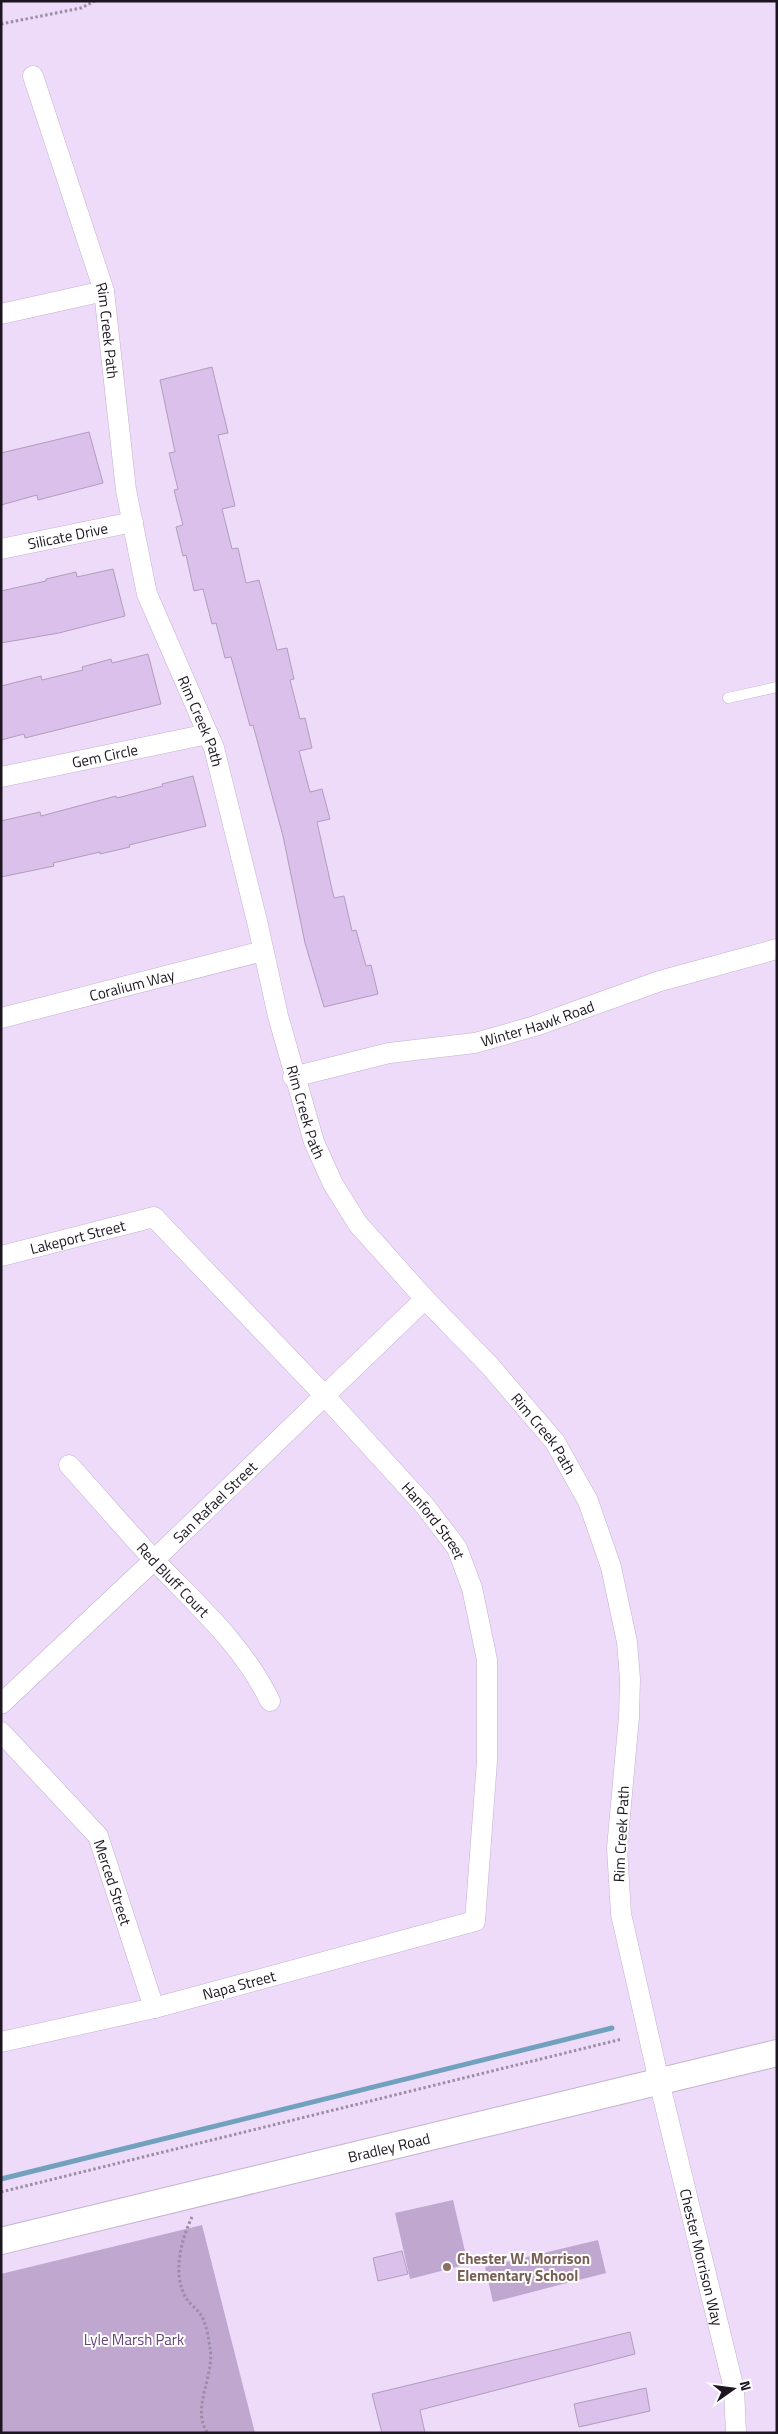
<svg xmlns="http://www.w3.org/2000/svg" width="778" height="2434" font-family="'Titillium Web',sans-serif">
  <style>
    .green { fill: #bfa7cf }
    .lines { fill: none; stroke-linecap: round; stroke-linejoin: round }
    .stream { stroke: #71a1bd; stroke-width: 5 }
    .building { fill: #dac0eb; stroke: #af9ebb }
    .service-casing { stroke: #c3b1ce; stroke-width: 11 }
    .minor-casing { stroke: #c3b1ce; stroke-width: 21 }
    .tertiary-casing { stroke: #c3b1ce; stroke-width: 28 }
    .path { stroke: #9c8da4; stroke-width: 3; stroke-dasharray: 2.5 2.5; stroke-linecap: butt }
    .service { stroke: #fff; stroke-width: 10 }
    .minor { stroke: #fff; stroke-width: 20 }
    .tertiary { stroke: #fff; stroke-width: 26 }
    .education-dot { fill: #8d6e63; stroke: #fff; stroke-width: 2 }
    .labels { text-anchor: middle; dominant-baseline: central; stroke-width: 4; stroke-linejoin: round; paint-order: stroke }
    .street-label { font-size: 15px; fill: #1d1621; stroke: #fff }
    .education-label { font-size: 15px; font-weight: bold; fill: #785e54; stroke: #fff; text-anchor: start }
    .park-label { font-size: 15px; fill: #67447c; stroke: #fff }
  </style>
  <rect width="100%" height="100%" fill="#eedbfa"/>
  <g class="green">
    <path d="M453,2200L468,2264L410,2279L395,2213Z"/>
    <path d="M202,2225L255,2433H1V2274Z"/>
    <path d="M598,2240L606,2273L493,2302L485,2267Z"/>
  </g>
  <g class="lines">
    <path class="stream" d="M1,2179L612,2028"/>
  </g>
  <g class="building">
    <path d="M212,367L228,433L218,435L235,506L222,509L232,549L238,548L246,583L259,580L277,650L287,648L294,679L290,680L300,719L305,718L312,748L299,751L310,792L322,789L330,819L317,822L334,898L344,896L352,931L356,930L366,966L371,965L378,994L324,1007L305,943L283,836L253,725L250,726L231,657L225,658L216,623L212,624L203,589L194,591L186,555L183,556L176,527L183,525L174,490L178,489L169,453L175,452L160,380Z"/>
    <path d="M89,432L103,483L38,500L37,495L1,505V453Z"/>
    <path d="M113,569L125,616L59,633L1,643V591L46,581V579L76,572L77,577Z"/>
    <path d="M148,654L161,704L25,738L24,734L1,740V686L41,676L42,680L83,670L82,667L111,659L112,663Z"/>
    <path d="M193,776L206,826L129,845L130,847L100,854V852L53,863L54,866L1,877V821L40,812L41,816L116,796L117,798L163,786L162,784Z"/>
    <path d="M402,2251L408,2274L378,2281L373,2258Z"/>
    <path d="M630,2332L635,2354L420,2410L425,2433H382L372,2394Z"/>
    <path d="M646,2388L650,2411L579,2427L574,2404Z"/>
  </g>
  <g class="lines">
    <g class="service-casing">
      <path id="service" d="M728,698L777,687"/>
    </g>
    <g class="minor-casing">
      <g id="minor">
        <path id="s1" d="M33,76L104,291L126,490L147,594L214,748L257,921L278,1016L314,1142L333,1184L358,1224L425,1299L490,1366L555,1442L588,1501L611,1567L627,1642L630,1679L629,1717L617,1848L621,1914L659,2081L734,2389L736,2433"/>
        <path d="M1,314L104,291"/>
        <path id="s2" d="M1,549L133,522"/>
        <path id="s3" d="M1,777L208,734"/>
        <path id="s4" d="M1,1018L263,951"/>
        <path id="s5" d="M293,1077L389,1053L475,1043L535,1026L660,981L777,949"/>
        <path id="s6" d="M1,1256L154,1217L324,1395L425,1506L457,1548L472,1588L487,1660V1761L475,1921L154,2008L1,2042"/>
        <path id="s7" d="M69,1465C98,1497 126,1530 156,1562C198,1606 243,1645 270,1701"/>
        <path id="s8" d="M1,1704L154,1560L425,1299"/>
        <path id="s9" d="M1,1732L98,1836L154,2008"/>
      </g>
    </g>
    <g class="tertiary-casing">
      <g id="tertiary">
        <path id="s10" d="M1,2241L777,2053"/>
      </g>
    </g>
    <g class="path">
      <path d="M1,24L81,8L95,1"/>
      <path d="M1,2192L622,2039"/>
      <path d="M192,2217C181,2240 172,2274 186,2298C190,2304 197,2309 201,2315C206,2323 209,2339 210,2348C215,2376 190,2411 208,2433"/>
    </g>
    <use href="#service" class="service"/>
    <use href="#minor" class="minor"/>
    <use href="#tertiary" class="tertiary"/>
  </g>
  <circle class="education-dot" cx="447" cy="2267" r="5"/>
  <g class="labels">
    <g class="street-label">
      <text stroke="none"><textPath href="#s1" startOffset="266">Rim Creek Path</textPath></text>
      <text stroke="none"><textPath href="#s2" startOffset="68">Silicate Drive</textPath></text>
      <text stroke="none"><textPath href="#s1" startOffset="671">Rim Creek Path</textPath></text>
      <text stroke="none"><textPath href="#s3" startOffset="106">Gem Circle</textPath></text>
      <text stroke="none"><textPath href="#s4" startOffset="135">Coralium Way</textPath></text>
      <text stroke="none"><textPath href="#s5" startOffset="251">Winter Hawk Road</textPath></text>
      <text stroke="none"><textPath href="#s1" startOffset="1076">Rim Creek Path</textPath></text>
      <text stroke="none"><textPath href="#s6" startOffset="79">Lakeport Street</textPath></text>
      <text stroke="none"><textPath href="#s1" startOffset="1481">Rim Creek Path</textPath></text>
      <text stroke="none"><textPath href="#s8" startOffset="294">San Rafael Street</textPath></text>
      <text stroke="none"><textPath href="#s6" startOffset="571">Hanford Street</textPath></text>
      <text stroke="none"><textPath href="#s7" startOffset="155">Red Bluff Court</textPath></text>
      <text transform="translate(621 1834) rotate(-87)">Rim Creek Path</text>
      <text stroke="none"><textPath href="#s9" startOffset="191">Merced Street</textPath></text>
      <text transform="translate(239 1985) rotate(-15)">Napa Street</text>
      <text stroke="none"><textPath href="#s10" startOffset="399">Bradley Road</textPath></text>
      <text stroke="none"><textPath href="#s1" startOffset="2334">Chester Morrison Way</textPath></text>
    </g>
    <g class="education-label">
      <text x="457" y="2258">Chester W. Morrison<tspan x="457" dy="17">Elementary School</tspan></text>
    </g>
    <g class="park-label">
      <text x="134" y="2339">Lyle Marsh Park</text>
    </g>
  </g>
  <rect width="778" height="2434" fill="none" stroke="#1d1621" stroke-width="5"/>
  <g transform="translate(733 2389) rotate(76)" stroke="#ffffff" stroke-width="4" paint-order="stroke">
  <path d="M0-4L9 19L0 12L-9 19Z" fill="#1d1621"/>
  <text y="-8" font-size="14" font-weight="bold" text-anchor="middle" fill="#1d1621">N</text>
  </g>
</svg>
